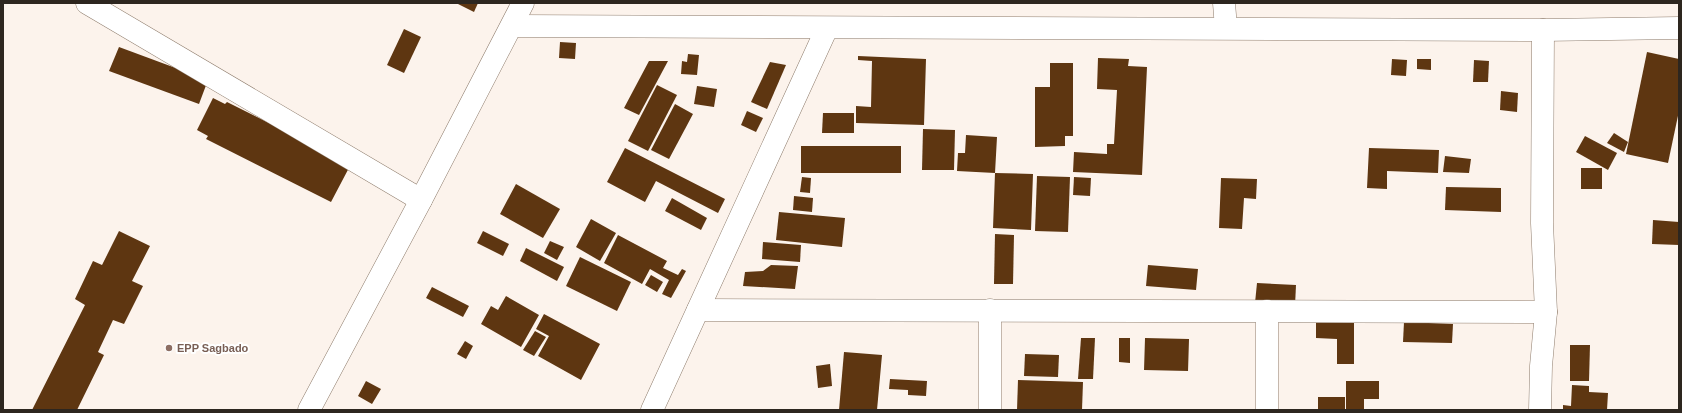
<svg xmlns="http://www.w3.org/2000/svg" width="1682" height="413" font-family="Helvetica,sans-serif">
  <style>
    .building { fill: #5e3611 }
    .lines { fill: none; stroke-linecap: round; stroke-linejoin: round }
    .minor-casing { stroke: #8e7c6c; stroke-width: 23 }
    .tertiary-casing { stroke: #8e7c6c; stroke-width: 23 }
    .minor { stroke: #fff; stroke-width: 22 }
    .tertiary { stroke: #fff; stroke-width: 22 }
    .education-dot { fill: #8d6e63; stroke: #fff; stroke-width: 1.5 }
    .labels { text-anchor: middle; dominant-baseline: central; stroke-width: 4; stroke-linejoin: round; paint-order: stroke }
    .education-label { font-size: 11px; font-weight: bold; fill: #785e54; stroke: #fff; text-anchor: start }
  </style>
  <rect width="100%" height="100%" fill="#fcf3ec"/>
  <g class="building">
    <path d="M456,3H478L474,12Z"/>
    <path d="M404,29L421,37L404,73L387,65Z"/>
    <path d="M560,42L576,43L575,59L559,58Z"/>
    <path d="M119,47L208,80L199,104L109,71Z"/>
    <path d="M1647,52L1679,59V111L1668,163L1626,154Z"/>
    <path d="M688,54L699,55L697,75L681,74L682,61L687,62Z"/>
    <path d="M858,56L926,59L924,125L856,123V106L871,107L872,61L858,60Z"/>
    <path d="M1098,58L1129,59L1128,66L1147,67L1142,175L1073,172L1074,152L1107,154V144H1114L1117,90L1097,89Z"/>
    <path d="M1392,59L1407,60L1406,76L1391,75Z"/>
    <path d="M1417,59H1431V70L1417,69Z"/>
    <path d="M1474,60L1489,61L1488,82H1473Z"/>
    <path d="M649,61H668L639,115L624,108Z"/>
    <path d="M770,62L786,65L767,109L751,102Z"/>
    <path d="M1050,63H1073V136H1065V146L1035,147V87H1050Z"/>
    <path d="M657,85L677,95L648,151L628,141Z"/>
    <path d="M697,86L717,89L714,107L694,104Z"/>
    <path d="M1501,91L1518,93L1517,112L1500,110Z"/>
    <path d="M213,98L225,104L227,102L351,164L331,202L206,139L208,136L197,130Z"/>
    <path d="M675,104L693,114L669,159L651,150Z"/>
    <path d="M747,111L763,118L756,132L741,125Z"/>
    <path d="M823,113H854V133H822Z"/>
    <path d="M923,129L955,130L954,170H922Z"/>
    <path d="M1614,133L1628,142L1624,152L1607,143Z"/>
    <path d="M966,135L997,137L995,173L1033,174L1031,230L993,228L995,173L957,171L958,153H965Z"/>
    <path d="M1585,136L1617,153L1608,170L1576,152Z"/>
    <rect x="801" y="146" width="100" height="27"/>
    <path d="M625,148L725,199L718,213L656,181L645,202L607,182Z"/>
    <path d="M1369,148L1439,150L1438,173L1387,171V189L1367,188Z"/>
    <path d="M1445,156L1471,159L1469,173L1443,172Z"/>
    <rect x="1581" y="168" width="21" height="21"/>
    <path d="M1037,176L1070,177L1068,232L1035,231Z"/>
    <path d="M802,177L811,178L810,193L800,192Z"/>
    <path d="M1074,177L1091,178L1090,196L1073,195Z"/>
    <path d="M1221,178L1257,179L1256,199L1244,198L1242,229L1219,228Z"/>
    <path d="M516,184L560,209L543,238L500,214Z"/>
    <path d="M1446,187L1501,188V212L1445,210Z"/>
    <path d="M794,196L813,198L812,212L793,210Z"/>
    <path d="M672,198L707,218L701,230L665,211Z"/>
    <path d="M779,212L845,218L842,247L776,240Z"/>
    <path d="M591,219L616,233L600,261L576,247Z"/>
    <path d="M1653,220L1679,222V245L1652,244Z"/>
    <path d="M119,231L150,246L132,281L143,286L124,324L113,320L98,352L104,355L77,410H32L85,305L75,299L93,261L102,265Z"/>
    <path d="M483,231L509,244L503,256L477,243Z"/>
    <path d="M995,234L1014,235L1013,284H994Z"/>
    <path d="M618,235L667,261L663,268L678,275L682,269L686,271L671,298L662,294L669,280L650,269L642,284L604,263Z"/>
    <path d="M550,241L564,247L557,260L544,253Z"/>
    <path d="M763,242L801,245L800,262L762,259Z"/>
    <path d="M526,248L564,267L557,281L520,261Z"/>
    <path d="M580,257L631,282L617,311L566,286Z"/>
    <path d="M771,265L798,266L795,289L743,286L745,272L763,271Z"/>
    <path d="M1148,265L1198,269L1196,290L1146,286Z"/>
    <path d="M651,275L663,282L657,292L645,285Z"/>
    <path d="M1257,283L1296,285L1295,306L1255,303Z"/>
    <path d="M432,287L469,306L463,317L426,298Z"/>
    <path d="M506,296L539,315L521,347L481,324L491,306L498,310Z"/>
    <path d="M544,314L600,344L581,380L538,356L549,336L536,329Z"/>
    <path d="M1316,320H1354V364H1337V339L1316,338Z"/>
    <path d="M1404,322L1453,324L1452,343L1403,342Z"/>
    <path d="M535,331L546,337L534,356L523,350Z"/>
    <path d="M1081,338H1095L1093,379H1078Z"/>
    <path d="M1119,338H1130V363L1119,362Z"/>
    <path d="M1145,338L1189,339L1188,371L1144,370Z"/>
    <path d="M465,341L473,346L466,359L457,354Z"/>
    <path d="M1570,345H1590L1589,381H1570Z"/>
    <path d="M844,352L882,355L877,410H839Z"/>
    <path d="M1025,354L1059,355L1058,377L1024,376Z"/>
    <path d="M830,364L832,386L818,388L816,366Z"/>
    <path d="M890,379L927,381L926,396L908,395V390L889,389Z"/>
    <path d="M1018,380L1083,382L1082,410H1017Z"/>
    <path d="M366,381L381,389L372,404L358,396Z"/>
    <path d="M1346,381H1379V399H1364V410H1346Z"/>
    <path d="M1572,385L1589,386V392L1608,393L1607,410H1563V405L1571,406Z"/>
    <rect x="1318" y="397" width="27" height="13"/>
  </g>
  <g class="lines">
    <g class="minor-casing">
      <g id="minor">
        <path d="M87,3L421,200"/>
        <path d="M1224,3L1226,28"/>
        <path d="M512,26L1543,30L1679,28"/>
        <path d="M698,310L1546,312"/>
        <path d="M1267,311V410"/>
        <path d="M652,410L827,28"/>
        <path d="M990,410V310"/>
        <path d="M1540,410L1541,366L1546,312L1542,223L1543,30"/>
      </g>
    </g>
    <g class="tertiary-casing">
      <path id="tertiary" d="M309,410L421,200L523,3"/>
    </g>
    <use href="#minor" class="minor"/>
    <use href="#tertiary" class="tertiary"/>
  </g>
  <circle class="education-dot" cx="169" cy="348" r="4"/>
  <g class="labels">
    <g class="education-label">
      <text x="177" y="348">EPP Sagbado</text>
    </g>
  </g>
  <rect width="1682" height="413" fill="none" stroke="#2d261f" stroke-width="8"/>
</svg>
